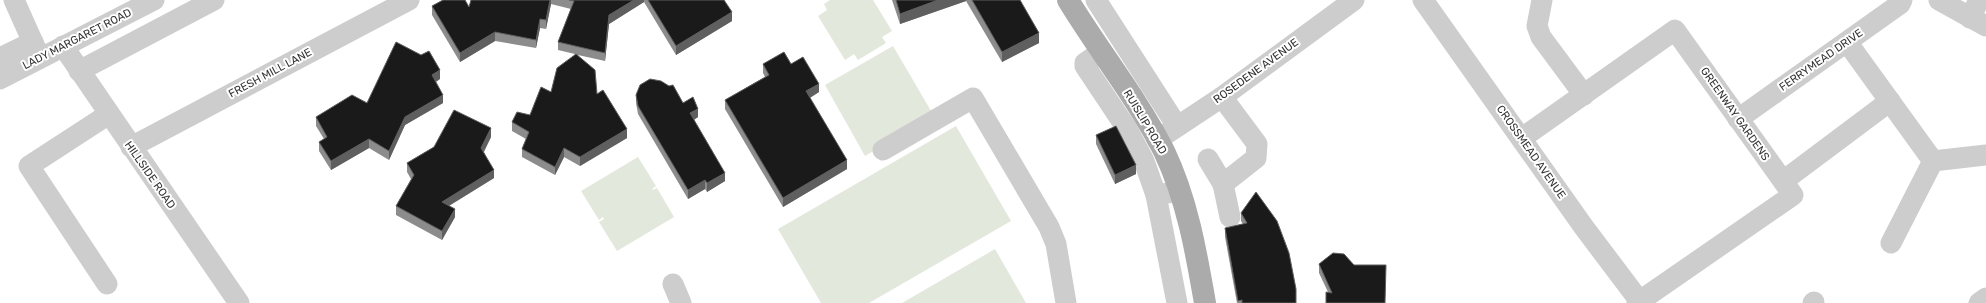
<svg xmlns="http://www.w3.org/2000/svg" width="1986" height="303" font-family="Rubik,sans-serif">
  <style>
    .green { fill: #e3e8dd }
    .lines { fill: none; stroke-linecap: round; stroke-linejoin: round }
    .minor { stroke: #cdcdcd; stroke-width: 21 }
    .major { stroke: #ababab; stroke-width: 22 }
    .wall { fill: #8c8c8c }
    .shaded-wall { fill: #5f5f5f }
    .building { fill: #1a1a1a; stroke: #5f5f5f }
    .labels { text-anchor: middle; dominant-baseline: central; stroke-width: 4; stroke-linejoin: round; paint-order: stroke }
    .street-label { font-size: 11px; fill: #333; stroke: #fff }
  </style>
  <rect width="100%" height="100%" fill="#fff"/>
  <g class="green">
    <path d="M830,0H873L892,31L882,37L886,43L858,60L854,54L845,60L818,16L827,10L824,4Z"/>
    <path d="M893,46L934,116L865,156L825,85Z"/>
    <path d="M956,126L1011,221L869,303H821L778,229Z"/>
    <path d="M638,157L656,186L652,189L653,190L657,188L674,217L617,251L599,222L604,219L603,217L599,220L581,191Z"/>
    <path d="M995,249L1026,303H902Z"/>
  </g>
  <g class="lines">
    <g class="minor">
      <path d="M14,0L40,58"/>
      <path d="M1096,0L1177,126"/>
      <path d="M1423,0L1583,226L1641,303"/>
      <path d="M1542,0L1537,26L1541,37L1584,95"/>
      <path d="M1939,0L1986,26"/>
      <path d="M1970,18L1979,0"/>
      <path d="M1847,42L1933,161"/>
      <path d="M63,46L239,303"/>
      <path d="M1101,52L1085,63V66L1127,129L1144,161L1156,195L1179,191"/>
      <path d="M0,58L33,42"/>
      <path d="M79,71L214,0"/>
      <path d="M0,79L154,0"/>
      <path d="M1222,97L1257,144L1256,158L1223,184L1230,217"/>
      <path d="M1738,119L1900,4L1902,0"/>
      <path d="M1522,138L1675,30L1793,195L1637,303"/>
      <path d="M1157,140L1222,97L1354,0"/>
      <path d="M131,147L409,0"/>
      <path d="M883,150L973,98L1049,227L1056,244L1066,303"/>
      <path d="M1208,159L1223,184"/>
      <path d="M1783,181L1890,101"/>
      <path d="M1156,195L1177,303"/>
      <path d="M1891,243L1933,161L1986,155"/>
      <path d="M107,284L29,166L109,114"/>
      <path d="M673,284L681,303"/>
      <path d="M1813,303L1814,302"/>
      <path d="M1979,303L1986,298"/>
    </g>
    <path class="major" d="M1068,0C1099,51 1137,98 1164,151C1187,199 1196,251 1205,303"/>
  </g>
  <g class="wall">
    <path d="M471,0H724L732,21L676,55L644,2L609,24L605,61L578,55L597,94L627,138L580,166L564,157L555,175L522,157V149L526,139L512,131V122L530,115L551,92L575,54L558,50V42L571,9L551,4L546,29L540,28L536,48L495,41L460,62L432,15V6L469,7Z"/>
    <path d="M892,0H1020L1039,43L1002,62L966,1L900,24Z"/>
    <path d="M763,64H791L819,92L810,98L847,169L783,207L725,109V100L765,77L763,73Z"/>
    <path d="M440,79L436,82L443,103L405,125L389,160L369,148L331,170L319,151V142L324,139L316,126V117L367,103Z"/>
    <path d="M636,95L683,103L698,117L694,120L725,181L707,192L705,189L688,199L638,114L636,103Z"/>
    <path d="M1096,135L1136,174L1115,184L1096,144Z"/>
    <path d="M491,137L484,152L494,178L449,206L455,217L442,240L396,215V206L411,179L407,172V163L434,147Z"/>
    <path d="M1241,213L1296,303H1237L1225,237V228L1243,224L1241,221Z"/>
    <path d="M1319,264L1354,265L1326,303L1328,292L1319,273Z"/>
  </g>
  <g class="shaded-wall">
    <path d="M550,0H551V4L546,29V20Z"/>
    <path d="M634,0H644V2L609,24L605,61V53L609,15Z"/>
    <path d="M938,0H966V1L900,24V14Z"/>
    <path d="M732,12V21L676,55V46Z"/>
    <path d="M540,19V28L536,48V40Z"/>
    <path d="M495,32V41L460,62V53Z"/>
    <path d="M1039,33V43L1002,62V52Z"/>
    <path d="M440,70V79L432,84V75Z"/>
    <path d="M819,84V92L806,100V91Z"/>
    <path d="M443,95V103L405,125L389,160V151L405,117Z"/>
    <path d="M698,109V117L690,122V113Z"/>
    <path d="M491,128V137L481,157V148Z"/>
    <path d="M627,129V138L580,166V157Z"/>
    <path d="M369,139V148L331,170V161Z"/>
    <path d="M564,148V157L555,175V167Z"/>
    <path d="M847,160V169L783,207V198Z"/>
    <path d="M1136,165V174L1115,184V175Z"/>
    <path d="M494,170V178L442,210V202Z"/>
    <path d="M725,173V181L707,192V183Z"/>
    <path d="M705,180V189L688,199V190Z"/>
    <path d="M455,209V217L442,240V231Z"/>
  </g>
  <g class="building">
    <path d="M443,0H465L469,7L471,0H550L546,20L540,19L536,40L495,32L460,53L432,6Z"/>
    <path d="M569,0H634L609,15L605,53L558,42L574,1Z"/>
    <path d="M648,0H724L732,12L676,46Z"/>
    <path d="M896,0H938L900,14Z"/>
    <path d="M972,0H1020L1039,33L1002,52Z"/>
    <path d="M396,42L421,55L429,51L440,70L432,75L443,95L405,117L389,151L369,139L331,161L319,142L327,137L316,117L352,95L367,103Z"/>
    <path d="M784,52L791,64L803,57L819,84L806,91L847,160L783,198L725,100L769,75L763,64Z"/>
    <path d="M576,54L595,70L597,94L603,90L627,129L580,157L564,148L555,167L522,149L529,132L512,122L517,112L530,115L541,87L551,92L557,68Z"/>
    <path d="M650,79L661,81L669,86L673,85L683,103L693,97L698,109L690,113L725,173L707,183L705,180L688,190L638,106L636,95L640,85Z"/>
    <path d="M454,110L491,128L481,148L494,170L442,202L455,209L442,231L396,206L414,175L407,163L434,147Z"/>
    <path d="M1116,126L1136,165L1115,175L1096,135Z"/>
    <path d="M1256,192L1277,221L1289,253L1296,289V303H1242V300L1238,301L1225,228L1247,223L1241,213Z"/>
    <path d="M1333,253L1344,254L1354,265H1386L1385,303H1326V292L1332,293L1319,264Z"/>
  </g>
  <g class="labels">
    <g class="street-label">
      <text transform="translate(77 39) rotate(-27)">LADY MARGARET ROAD</text>
      <text transform="translate(1821 60) rotate(-35)">FERRYMEAD DRIVE</text>
      <text transform="translate(1256 71) rotate(-36)">ROSEDENE AVENUE</text>
      <text transform="translate(270 73) rotate(-28)">FRESH MILL LANE</text>
      <text transform="translate(1735 114) rotate(55)">GREENWAY GARDENS</text>
      <text transform="translate(1145 122) rotate(59)">RUISLIP ROAD</text>
      <text transform="translate(1531 152) rotate(55)">CROSSMEAD AVENUE</text>
      <text transform="translate(150 175) rotate(55)">HILLSIDE ROAD</text>
    </g>
  </g>
</svg>
